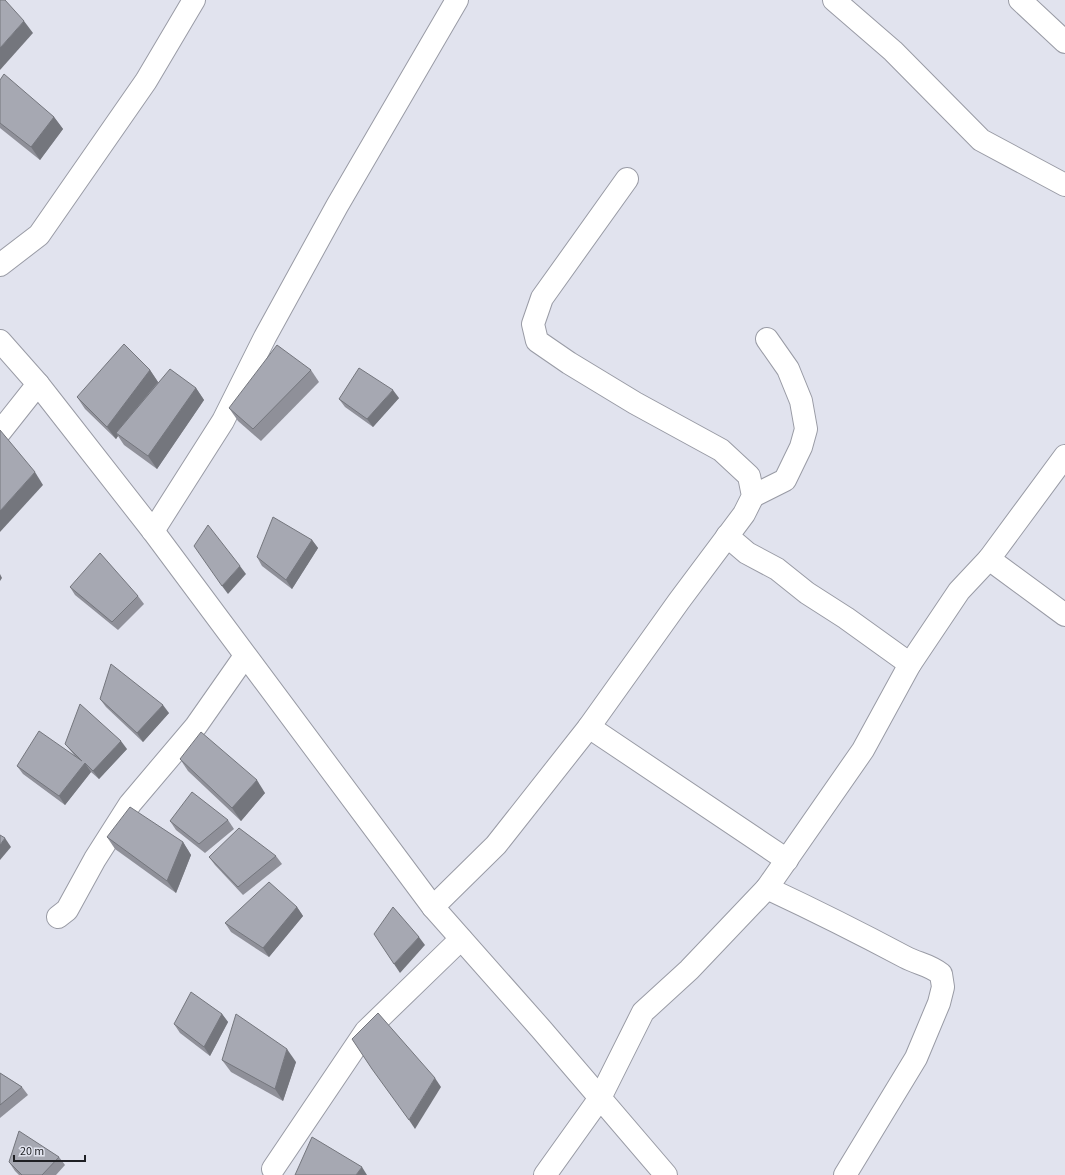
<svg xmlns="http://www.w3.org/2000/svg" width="1065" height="1175" font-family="'Source Sans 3',sans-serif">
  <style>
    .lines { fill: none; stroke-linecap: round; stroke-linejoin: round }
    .minor-casing { stroke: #999ba5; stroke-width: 24 }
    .minor { stroke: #fff; stroke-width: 22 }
    .wall { fill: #8f9099 }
    .shaded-wall { fill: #74767d }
    .building { fill: #a6a8b2; stroke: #74767d }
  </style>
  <rect width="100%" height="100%" fill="#e1e3ee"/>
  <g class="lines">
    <g class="minor-casing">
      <g id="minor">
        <path d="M834,0L893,51L981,140L1065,185"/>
        <path d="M1020,0L1065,42"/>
        <path d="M0,265L39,235L146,81L194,0"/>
        <path d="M0,341L38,384L153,531L433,907L541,1029L666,1175"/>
        <path d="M0,432L38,384"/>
        <path d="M753,496L785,480L801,447L806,429L801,401L788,369L767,339"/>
        <path d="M153,531L223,421L265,337L337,206L457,0"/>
        <path d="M727,536L747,553L777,569L807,593L846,618L910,664"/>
        <path d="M989,559L1065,615"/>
        <path d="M589,727L787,860"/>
        <path d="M767,888C814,910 860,933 905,957C918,964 928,964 941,974L943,987L939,1003L916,1058L845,1175"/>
        <path d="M433,907L496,845L589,727L679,601L744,514L753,496L749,476L721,450L635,403L569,363L537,341L533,324L542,298L627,179"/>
        <path d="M58,917L67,910L95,859L130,804L196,726L245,656"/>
        <path d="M273,1169L366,1031L461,939"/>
        <path d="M545,1175L600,1098L643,1012L689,970L767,888L863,750L910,664L959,591L989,559L1065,456"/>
      </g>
    </g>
    <use href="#minor" class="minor"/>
  </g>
  <g class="wall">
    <path d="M0,80L54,117L63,129L40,160L0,128Z"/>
    <path d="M150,370L158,382L196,388L204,400L157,469L124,445L118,436L116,439L85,409L77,397Z"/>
    <path d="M311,370L319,382L261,441L238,421L229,408Z"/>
    <path d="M399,398L373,427L345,407L339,399Z"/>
    <path d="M312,540L318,548L292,589L262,566L257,557Z"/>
    <path d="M70,587L138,596L144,604L118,630L75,595Z"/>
    <path d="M100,699L169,713L143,742L106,707Z"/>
    <path d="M65,744L127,749L99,779L91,772L65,805L23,774L17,766L74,755Z"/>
    <path d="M180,759L265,793L241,821L188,771Z"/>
    <path d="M228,820L234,829L205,853L176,830L170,821Z"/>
    <path d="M107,837L183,842L191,855L176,893L115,849Z"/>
    <path d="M276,856L282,864L243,895L215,865L209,857Z"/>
    <path d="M297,907L303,916L269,957L231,932L225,923Z"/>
    <path d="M222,1014L228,1022L210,1056L180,1033L174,1024Z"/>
    <path d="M222,1060L296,1062L283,1101L231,1072Z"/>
    <path d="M0,1073L22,1087L28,1095L0,1118Z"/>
    <path d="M59,1157L65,1165L56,1175H19L15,1171L9,1162Z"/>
  </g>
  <g class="shaded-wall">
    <path d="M24,21L33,33L0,70V48Z"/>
    <path d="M54,117L63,129L40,160L31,147Z"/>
    <path d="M150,370L158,382L116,433L118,436L116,439L107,427Z"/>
    <path d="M196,388L204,400L157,469L148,456Z"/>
    <path d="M393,390L399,398L373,427L367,419Z"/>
    <path d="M35,472L43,485L0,532V511Z"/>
    <path d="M312,540L318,548L292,589L286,580Z"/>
    <path d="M240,566L246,574L228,594L222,586Z"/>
    <path d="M0,574L2,578L0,581Z"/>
    <path d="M163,705L169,713L143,742L137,733Z"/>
    <path d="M121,741L127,749L99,779L93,771Z"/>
    <path d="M85,763L91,772L65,805L59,796Z"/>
    <path d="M257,780L265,793L241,821L232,808Z"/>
    <path d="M5,838L11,847L0,860V845Z"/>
    <path d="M183,842L191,855L176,893L167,881Z"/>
    <path d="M297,907L303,916L269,957L263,948Z"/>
    <path d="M419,937L425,945L400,973L394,964Z"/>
    <path d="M222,1014L228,1022L210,1056L204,1047Z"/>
    <path d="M287,1049L296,1062L283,1101L275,1089Z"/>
    <path d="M435,1078L441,1087L415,1129L409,1120Z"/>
    <path d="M362,1167L367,1175H356Z"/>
  </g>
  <g class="building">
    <path d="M0,0H5L24,21L0,48Z"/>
    <path d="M4,74L54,117L31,147L0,123V80Z"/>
    <path d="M124,344L150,370L107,427L77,397Z"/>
    <path d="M277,345L311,370L253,429L229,408Z"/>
    <path d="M359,368L393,390L367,419L339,399Z"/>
    <path d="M170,369L196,388L148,456L116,433Z"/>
    <path d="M0,430L35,472L0,511Z"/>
    <path d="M273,517L312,540L286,580L257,557Z"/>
    <path d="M208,525L240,566L222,586L194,546Z"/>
    <path d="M100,553L138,596L112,622L70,587Z"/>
    <path d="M111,664L163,705L137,733L100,699Z"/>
    <path d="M80,704L121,741L93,771L85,763L59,796L17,766L39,731L82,761L65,744Z"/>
    <path d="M201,732L257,780L232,808L180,759Z"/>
    <path d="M192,792L228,820L199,844L170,821Z"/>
    <path d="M130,807L183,842L167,881L107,837Z"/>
    <path d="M239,828L276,856L238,887L209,857Z"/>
    <path d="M0,835L5,838L0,845Z"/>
    <path d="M269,882L297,907L263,948L225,923Z"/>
    <path d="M393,907L419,937L394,964L374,934Z"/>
    <path d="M191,992L222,1014L204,1047L174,1024Z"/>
    <path d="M378,1013L435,1078L409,1120L372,1069L352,1039Z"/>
    <path d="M236,1014L287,1049L275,1089L222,1060Z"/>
    <path d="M0,1073L22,1087L0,1105Z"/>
    <path d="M19,1131L59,1157L42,1175H22L9,1162Z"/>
    <path d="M312,1137L362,1167L356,1175H295Z"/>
  </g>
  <path d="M14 1155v6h71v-6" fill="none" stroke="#1f2024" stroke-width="2"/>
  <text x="20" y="1155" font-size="12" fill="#1f2024" stroke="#e1e3ee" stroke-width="3" paint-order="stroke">20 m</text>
</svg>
